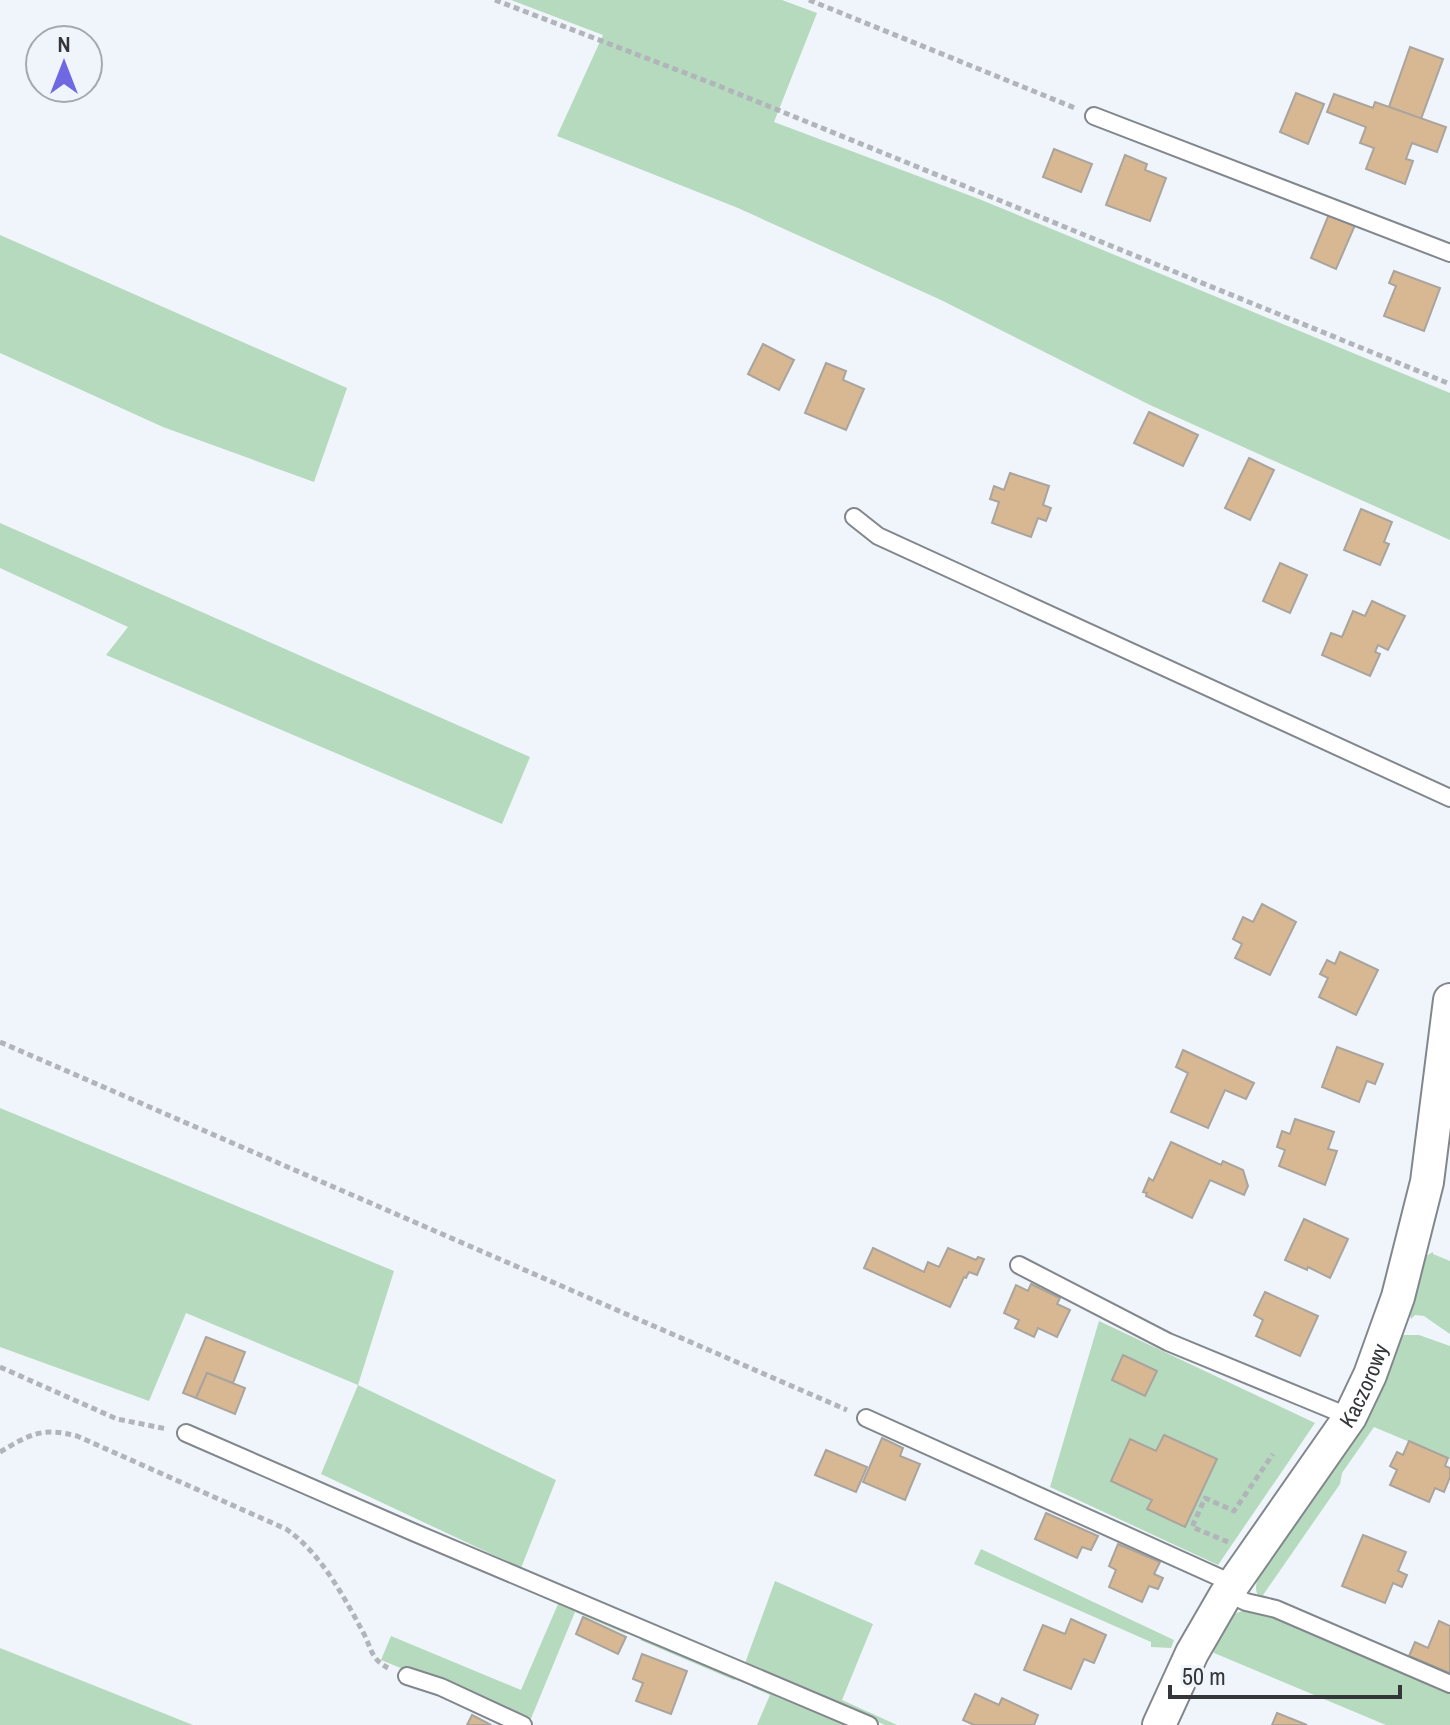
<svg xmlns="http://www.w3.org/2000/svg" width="1450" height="1725" font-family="'Archivo Narrow',sans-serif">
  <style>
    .green { fill: #b6dabd }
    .building { fill: #d8b892; stroke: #a9a49e; stroke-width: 2 }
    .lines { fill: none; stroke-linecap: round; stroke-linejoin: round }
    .lane-casing { stroke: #82878d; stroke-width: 20 }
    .street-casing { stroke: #82878d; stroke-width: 36 }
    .path { stroke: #b1b5ba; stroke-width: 5; stroke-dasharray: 6 4; stroke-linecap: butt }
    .lane { stroke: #fff; stroke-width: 16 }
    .street { stroke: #fff; stroke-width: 32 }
    .labels { text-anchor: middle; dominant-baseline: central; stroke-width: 7; stroke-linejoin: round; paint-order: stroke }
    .street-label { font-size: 22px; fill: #343639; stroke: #eff5fb }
  </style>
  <rect width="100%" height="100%" fill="#eff5fb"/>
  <g class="green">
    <path d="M511,0H782L817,13L774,122L979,199L1450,393V540L1150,405L941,300L738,208L557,136L603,35Z"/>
    <path d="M0,235L347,388L314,482L163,427L0,353Z"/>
    <path d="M0,523L530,757L502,824L106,655L128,627L0,568Z"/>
    <path d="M0,1108L394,1271L358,1385L556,1480L521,1568L321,1474L358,1385L186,1313L149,1401L0,1347Z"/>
    <path d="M1433,1252V1254L1450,1261V1334L1424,1316L1415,1315L1411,1319L1408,1307L1422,1258Z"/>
    <path d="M1099,1321L1315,1423L1218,1565L1050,1487Z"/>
    <path d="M1404,1335H1419L1450,1346V1459L1374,1427L1342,1473L1340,1484L1263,1595L1450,1673V1678L1259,1597C1251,1586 1261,1573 1266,1562L1400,1337Z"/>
    <path d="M369,1523L385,1527L623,1626L626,1634L575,1612L530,1721L381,1660L391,1636L521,1690L558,1604Z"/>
    <path d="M981,1549L1174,1640L1171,1648L1151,1647V1642L974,1564Z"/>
    <path d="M775,1581L873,1624L842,1700L897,1725H885L822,1697L744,1666Z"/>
    <path d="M1247,1609H1257L1450,1690V1725H1386L1214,1653L1212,1645L1229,1616Z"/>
    <path d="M645,1637L737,1678L734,1680L640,1640Z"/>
    <path d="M0,1648L193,1725H0Z"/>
    <path d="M757,1684L853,1725H757L770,1695L752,1687Z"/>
  </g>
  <g class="building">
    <path d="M1410,47L1443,59L1421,119L1389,107Z"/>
    <path d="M1296,93L1324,104L1308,144L1280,132Z"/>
    <path d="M1334,94L1373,108L1375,102L1446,127L1437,152L1412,143L1406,159L1413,161L1405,184L1366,169L1374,148L1360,143L1366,127L1327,112Z"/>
    <path d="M1054,149L1092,164L1081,192L1043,177Z"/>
    <path d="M1125,155L1147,164L1145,170L1166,178L1150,221L1106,205Z"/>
    <path d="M1329,214L1355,225L1336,269L1311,258Z"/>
    <path d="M1394,271L1440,288L1424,331L1384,316L1396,286L1389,283Z"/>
    <path d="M763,344L794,360L779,390L748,374Z"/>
    <path d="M826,363L846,371L843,380L864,389L846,430L805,413Z"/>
    <path d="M1149,412L1198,435L1183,466L1134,443Z"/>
    <path d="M1249,458L1274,470L1250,520L1225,508Z"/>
    <path d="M1010,473L1049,486L1043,505L1051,508L1046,521L1038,518L1031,537L992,523L999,502L990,499L994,486L1004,490Z"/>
    <path d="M1361,509L1392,522L1384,542L1389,544L1380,565L1344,550Z"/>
    <path d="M1280,563L1307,575L1290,613L1263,601Z"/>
    <path d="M1372,601L1405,616L1388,650L1378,645L1375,652L1380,654L1370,676L1322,655L1331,633L1342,637L1353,611L1365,616Z"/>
    <path d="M1262,904L1296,922L1270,975L1235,958L1242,944L1233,939L1243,917L1253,922Z"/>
    <path d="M1340,952L1378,970L1356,1015L1319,997L1328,978L1320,974L1327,960L1335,964Z"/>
    <path d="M1337,1047L1383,1064L1375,1084L1367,1081L1359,1102L1322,1087Z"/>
    <path d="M1183,1050L1254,1083L1246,1099L1225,1090L1208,1128L1171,1112L1188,1073L1176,1067Z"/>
    <path d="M1295,1119L1334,1132L1328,1149L1337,1151L1325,1185L1279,1166L1285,1150L1277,1147L1282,1131L1290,1134Z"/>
    <path d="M1171,1142L1221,1165L1223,1161L1243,1170L1248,1186L1244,1195L1210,1180L1192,1218L1146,1196L1147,1193L1143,1192L1149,1178L1153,1181Z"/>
    <path d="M1304,1219L1348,1239L1330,1278L1308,1267L1307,1270L1285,1260Z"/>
    <path d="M873,1248L924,1272L928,1262L939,1267L948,1248L976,1260L978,1257L984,1259L977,1275L969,1272L966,1278L964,1277L950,1307L864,1268Z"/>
    <path d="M1031,1284L1060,1298L1057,1304L1070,1310L1057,1337L1038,1328L1034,1337L1015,1328L1019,1320L1004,1313L1016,1285L1028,1291Z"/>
    <path d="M1265,1292L1318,1316L1300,1356L1256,1336L1263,1320L1254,1315Z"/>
    <path d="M206,1337L245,1352L233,1383L207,1373L196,1398L183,1393Z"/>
    <path d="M1123,1355L1157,1371L1145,1396L1112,1380Z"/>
    <path d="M207,1373L245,1388L235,1414L196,1398Z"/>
    <path d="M1164,1435L1217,1459L1185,1527L1147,1509L1152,1500L1111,1481L1130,1439L1156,1451Z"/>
    <path d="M882,1438L903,1448L900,1456L920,1464L905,1500L863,1482Z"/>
    <path d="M1409,1441L1448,1458L1445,1466L1450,1468V1477L1444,1492L1435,1488L1429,1502L1390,1485L1397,1470L1390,1466L1397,1452L1403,1455Z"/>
    <path d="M826,1450L867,1467L856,1492L815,1475Z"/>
    <path d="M1046,1513L1098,1536L1091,1550L1082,1547L1077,1558L1035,1539Z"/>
    <path d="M1363,1535L1406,1552L1398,1571L1407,1575L1402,1587L1393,1583L1385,1603L1342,1586Z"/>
    <path d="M1118,1544L1160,1562L1154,1574L1163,1578L1158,1589L1149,1586L1142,1602L1109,1587L1116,1570L1109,1566Z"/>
    <path d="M583,1617L626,1637L618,1654L576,1634Z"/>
    <path d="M1071,1619L1106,1635L1094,1663L1084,1659L1071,1689L1024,1670L1043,1625L1065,1634Z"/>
    <path d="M1439,1621L1450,1626V1673L1409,1656L1415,1642L1428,1648Z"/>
    <path d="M642,1654L687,1671L671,1714L636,1701L643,1683L633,1679Z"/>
    <path d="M975,1694L999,1705L1002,1698L1038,1715L1034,1725H974L963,1720Z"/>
    <path d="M1277,1713L1307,1725H1272Z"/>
    <path d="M472,1715L491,1725H467Z"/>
  </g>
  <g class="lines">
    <g class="lane-casing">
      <g id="lane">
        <path d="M1094,116L1450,253"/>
        <path d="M854,517L878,536L1450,798"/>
        <path d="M1019,1265L1168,1342L1350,1417"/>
        <path d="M866,1418L1234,1584"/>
        <path d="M186,1433L413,1532L869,1725"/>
        <path d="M1227,1593L1246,1602L1276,1609L1450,1684"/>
        <path d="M407,1676L441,1687L523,1725"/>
      </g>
    </g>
    <g class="street-casing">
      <g id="street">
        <path id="s1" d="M1159,1725L1192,1653L1225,1596L1350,1417L1370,1375L1398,1297L1427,1182L1450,1000"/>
      </g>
    </g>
    <g class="path">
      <path d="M495,0L719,86L1450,384"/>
      <path d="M809,0L1075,108"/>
      <path d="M0,1042L847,1410"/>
      <path d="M0,1367L117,1419L167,1429"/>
      <path d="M0,1452C30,1434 42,1427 77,1436L286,1529C321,1553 344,1597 364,1634C372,1650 371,1659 388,1668"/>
      <path d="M1228,1542L1192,1527L1205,1498L1234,1511L1273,1454"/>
    </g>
    <use href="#lane" class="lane"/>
    <use href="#street" class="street"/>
  </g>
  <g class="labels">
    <g class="street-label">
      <text stroke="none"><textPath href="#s1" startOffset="398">Kaczorowy</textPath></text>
    </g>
  </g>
  <g transform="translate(64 64)"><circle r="38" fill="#eff5fb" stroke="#a4a9ad" stroke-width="2"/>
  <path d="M0-6L14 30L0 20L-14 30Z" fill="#7068e2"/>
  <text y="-12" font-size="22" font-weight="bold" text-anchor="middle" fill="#343639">N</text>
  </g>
  <path d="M1170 1685v12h230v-12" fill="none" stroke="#343639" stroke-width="4"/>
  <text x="1182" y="1685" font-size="24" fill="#343639" stroke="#eff5fb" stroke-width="6" paint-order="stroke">50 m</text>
</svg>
